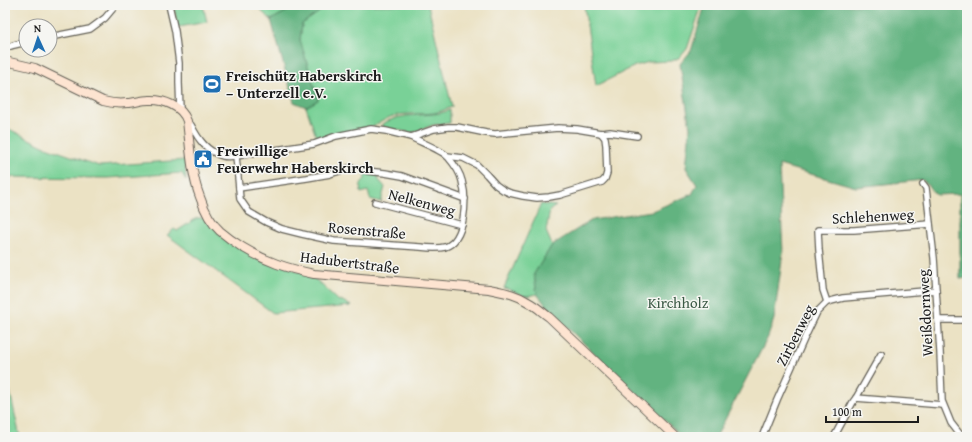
<svg xmlns="http://www.w3.org/2000/svg" width="972" height="442" font-family="'Gentium Book Plus',serif">
  <style>
    .green { fill: #79d197; stroke: #4a765a }
    .forest { fill: #62b380; stroke: #3f684e }
    .lines { fill: none; stroke-linecap: round; stroke-linejoin: round }
    .street-casing { stroke: #646157; stroke-width: 8 }
    .secondary-casing { stroke: #646157; stroke-width: 10 }
    .street { stroke: #fff; stroke-width: 5.5 }
    .secondary { stroke: #fde4d1; stroke-width: 8 }
    .labels { text-anchor: middle; dominant-baseline: central; stroke-width: 3; stroke-linejoin: round; paint-order: stroke }
    .poi-label { font-size: 15px; font-weight: bold; fill: #1c1c1c; stroke: #f6f6f2; text-anchor: start }
    .street-label { font-size: 15px; fill: #1c1c1c; stroke: #f6f6f2 }
    .park-label { font-size: 15px; fill: #3d5b47; stroke: #f6f6f2 }
  </style>
  <rect width="100%" height="100%" fill="#f6f6f2"/>
  <filter id="ink" filterUnits="userSpaceOnUse"><feTurbulence type="fractalNoise" baseFrequency=".025" numOctaves="2"/><feDisplacementMap in="SourceGraphic" scale="8" xChannelSelector="R" yChannelSelector="G"/><feConvolveMatrix kernelMatrix="1 2 1 2 8 2 1 2 1" color-interpolation-filters="sRGB"/></filter>
  <filter id="wash" filterUnits="userSpaceOnUse"><feTurbulence type="fractalNoise" baseFrequency=".012" numOctaves="4" result="noise"/><feDisplacementMap in="SourceGraphic" scale="16" xChannelSelector="R" yChannelSelector="G"/><feGaussianBlur stdDeviation="0.9" result="paint"/><feColorMatrix in="noise" values="0 0 0 0 0 0 0 0 0 0 0 0 0 0 0 0 0 1.4 0 .05"/><feComposite in="paint" operator="in"/></filter>
  <g filter="url(#wash)">
    <rect width="100%" height="100%" fill="#ebe2c4"/>
    <g class="green">
      <path d="M172,5H203L207,22L179,27L177,25L174,7H172Z"/>
      <path d="M255,5H298L271,20Z"/>
      <path d="M329,5H428L452,107C446,109 440,112 434,113C419,115 404,112 390,117C381,121 374,128 364,128L317,139L306,107L318,100L300,40L302,24Z"/>
      <path d="M584,5H702L687,49L680,57L672,61L649,62L635,66L596,86Z"/>
      <path d="M450,110V123L433,125L412,133L382,127V124C389,120 397,117 406,116C421,114 435,116 450,110Z"/>
      <path d="M5,127L43,146L99,166L185,160L186,181L182,173L107,178L5,177Z"/>
      <path d="M365,173H378V179L385,187L381,202L370,199L368,191L361,193C360,186 360,183 365,179Z"/>
      <path d="M541,204L556,206L550,210L546,231L552,245L534,274L537,294L529,296L522,295L513,291L504,288Z"/>
      <path d="M197,218H205L230,242L313,277L339,301L341,300L351,306L273,313L167,235L174,229L177,231Z"/>
      <path d="M5,370L20,437H5Z"/>
    </g>
    <g class="forest">
      <path d="M298,5H329L302,24L300,40L318,100L306,107L294,102L271,20Z"/>
      <path d="M705,5H967V278L960,279V194L936,195L923,180L856,187L779,165L783,253L774,319L768,337L716,437H682L553,314L537,294L534,274L552,245L592,220L652,211L692,194L697,185L686,168L690,128L680,64L691,51Z"/>
    </g>
  </g>
  <g filter="url(#ink)">
    <g class="lines">
      <g class="street-casing">
        <g id="street">
          <path d="M169,5L175,31L179,63V83L180,110"/>
          <path d="M50,37L90,29L105,18L116,5"/>
          <path d="M5,48L14,45L26,42"/>
          <path d="M187,125H191C198,139 207,152 223,156C227,157 232,156 236,156L314,144L336,136L371,129L386,131L411,137L434,129L448,127H457L486,133L495,134L558,128L577,129L601,133L610,132L637,136"/>
          <path d="M236,156L240,199L249,212L266,222L282,229L302,234L334,241L420,247C428,248 437,249 445,247C466,240 467,199 462,181C460,172 454,164 448,157C442,150 420,142 411,137"/>
          <path d="M447,156L463,158L477,165L487,175L496,185L503,190L510,193L523,196L537,198L549,197L560,195L602,182L605,179L607,173L606,145L605,138L601,133"/>
          <path d="M367,171L385,173L402,176L465,199"/>
          <path d="M923,184L926,188L934,258L940,352L942,401L951,423L962,437"/>
          <path d="M239,188L307,178L330,174L352,167"/>
          <path d="M375,202L462,225"/>
          <path d="M827,302L823,290L819,250L818,230H854L930,224"/>
          <path d="M938,320H967"/>
          <path d="M856,398L943,405"/>
          <path d="M762,437L777,400L805,337L817,312L827,302L843,298L936,290"/>
          <path d="M834,437L853,402L856,398L881,354"/>
        </g>
      </g>
      <g class="secondary-casing">
        <path id="secondary" d="M5,61L35,68L103,101C111,103 119,104 127,103C134,103 141,100 149,100C163,99 182,106 187,121C190,145 191,174 200,197C204,209 210,222 220,231C227,237 234,242 242,247C267,262 286,268 314,274L489,289C503,292 516,294 528,302C536,306 542,312 549,317L675,437"/>
      </g>
      <use href="#street" class="street"/>
      <use href="#secondary" class="secondary"/>
    </g>
  </g>
  <defs>
    <g id="stadium-square" transform="scale(1)"><rect x="-9" y="-9" width="18" height="18" rx="4" fill="#1f6fb2" stroke="#f6f6f2"/><path d="M0-5a6.5 5 0 1 0 0 10a6.5 5 0 1 0 0-10ZM-3.5-1.8h7v3.6h-7Z" fill="#fff"/></g>
    <g id="civic-square" transform="scale(1)"><rect x="-9" y="-9" width="18" height="18" rx="4" fill="#1f6fb2" stroke="#f6f6f2"/><path d="M-.6-6.5H3V-4.5H.6V-3L4-1V1h2V6H-6V1h2V-1L-.6-3ZM-1.2 2.5V6h2.4V2.5Z" fill="#fff"/></g>
  </defs>
  <g fill-rule="evenodd">
    <use href="#stadium-square" x="212" y="84"/>
    <use href="#civic-square" x="203" y="159"/>
  </g>
  <g class="labels">
    <g class="poi-label">
      <text x="226" y="75">Freischütz Haberskirch<tspan x="226" dy="17">– Unterzell e.V.</tspan></text>
      <text x="217" y="150">Freiwillige<tspan x="217" dy="17">Feuerwehr Haberskirch</tspan></text>
    </g>
    <g class="street-label">
      <text transform="translate(422 202) rotate(15)">Nelkenweg</text>
      <text transform="translate(873 216) rotate(-3)">Schlehenweg</text>
      <text transform="translate(367 230) rotate(5)">Rosenstraße</text>
      <text transform="translate(350 262) rotate(7)">Hadubertstraße</text>
      <text transform="translate(925 313) rotate(-93)">Weißdornweg</text>
      <text transform="translate(795 335) rotate(-63)">Zirbenweg</text>
    </g>
    <g class="park-label">
      <text x="678" y="302">Kirchholz</text>
    </g>
  </g>
  <rect width="972" height="442" fill="none" stroke="#f6f6f2" stroke-width="20"/>
  <g transform="translate(38 38) rotate(357)"><circle r="19" fill="#f6f6f2" stroke="#9f9f9c"/>
  <path d="M0-3L7 15L0 10L-7 15Z" fill="#1f6fb2"/>
  <text y="-6" font-size="11" font-weight="bold" text-anchor="middle" fill="#1c1c1c">N</text>
  </g>
  <path d="M826 416v6h92v-6" fill="none" stroke="#1c1c1c" stroke-width="2"/>
  <text x="832" y="416" font-size="12" fill="#1c1c1c" stroke="#f6f6f2" stroke-width="3" paint-order="stroke">100 m</text>
</svg>
